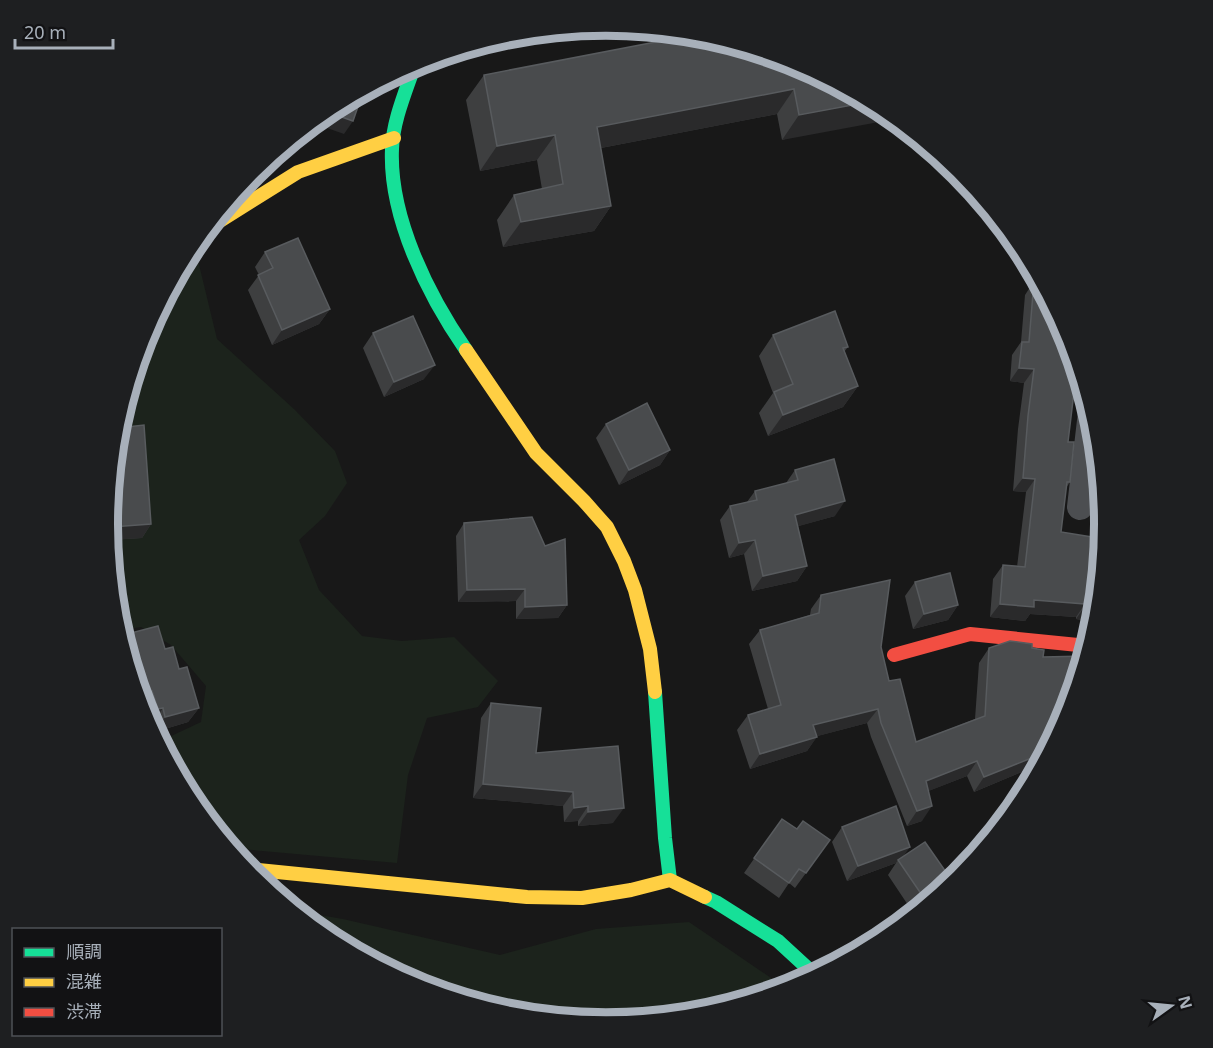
<svg xmlns="http://www.w3.org/2000/svg" width="1213" height="1048" font-family="'Noto Sans','Noto Sans JP',sans-serif">
  <style>
    .green { fill: #1c231c }
    .lines { fill: none; stroke-linecap: round; stroke-linejoin: round }
    .street { stroke: #4c4e51; stroke-width: 26 }
    .fast { stroke: #16e098; stroke-width: 14 }
    .slow { stroke: #ffcf43; stroke-width: 14 }
    .jam { stroke: #f24e42; stroke-width: 14 }
    .wall { fill: #3e3f40 }
    .shaded-wall { fill: #2a2a2b }
    .building { fill: #494b4d; stroke: #585b5e; stroke-width: 1.5 }
    .rim { fill: none; stroke: #a8b0ba; stroke-width: 8 }
  </style>
  <rect width="100%" height="100%" fill="#181818"/>
  <g class="green">
    <path d="M190,250L196,252L217,339L294,409L335,451L347,483L325,516L299,540L319,590L362,636L402,641L454,637L498,681L478,707L427,718L408,775L397,863L241,849L228,845L192,801L158,738H167L201,722L206,686L171,645L141,627L120,630L118,621L108,524L118,426L146,333Z"/>
    <path d="M296,911L343,919L500,955L596,929L689,922L777,982L781,989L703,1013L606,1022L509,1013L415,984L329,938Z"/>
  </g>
  <g class="lines">
    <path class="street" d="M1080,507L1091,412"/>
    <g class="fast">
      <path d="M415,64C406,91 393,120 392,149C389,217 428,295 466,350"/>
      <path d="M655,692L665,838L670,880"/>
      <path d="M705,897L716,902L778,941L815,975"/>
    </g>
    <g class="slow">
      <path d="M207,229L298,172L394,138"/>
      <path d="M466,350L536,453L584,501L607,527L624,561L635,590L650,649L655,692"/>
      <path d="M248,869L527,897L582,898L631,890L670,880L705,897"/>
    </g>
    <path class="jam" d="M894,655L970,634L1088,646"/>
  </g>
  <g class="wall">
    <path d="M697,34L884,110L782,140L777,114L601,148L611,206L594,231L503,247L497,220L514,195L542,189L537,160L480,171L466,100L484,75Z"/>
    <path d="M907,129L921,141L910,133Z"/>
    <path d="M265,252L330,309L319,324L272,345L248,290L259,275L255,267Z"/>
    <path d="M1034,281L1068,442L1070,482L1066,488L1061,532L1104,539L1095,622L1076,619V617L1030,614L1025,621L990,617L993,579L1003,565L1017,567L1026,492L1013,491L1018,429L1024,383L1010,381L1012,355L1021,342L1025,295Z"/>
    <path d="M373,333L424,379L384,397L363,348Z"/>
    <path d="M773,335L848,347L844,352L858,386L843,407L768,436L759,413L773,393L759,356Z"/>
    <path d="M606,424L670,450L660,465L619,485L596,438Z"/>
    <path d="M118,428L151,524L142,538L110,540L108,524Z"/>
    <path d="M795,470L835,516L798,526L807,566L797,581L752,591L744,554L729,558L720,520L730,506L747,502L755,491L786,483Z"/>
    <path d="M464,523L567,605L558,618L516,619V601L458,602L456,536Z"/>
    <path d="M915,582L958,605L948,620L913,629L905,596Z"/>
    <path d="M821,595L881,647L889,681L916,742L975,719L979,663L989,648H1032L1043,657L1067,715L1030,785L1024,771L974,792L967,776L928,791L922,821L907,826L871,737L867,723L817,736L807,751L750,769L737,730L748,715L768,709L749,644L760,630L810,615L811,609Z"/>
    <path d="M131,633L165,649L179,669L199,708L188,722L155,732L153,723H151L146,714L124,643Z"/>
    <path d="M491,703L536,753L613,823L578,826V821L564,822L563,806L473,798L481,718Z"/>
    <path d="M782,819L797,829L830,840L795,888L789,883L779,898L744,873Z"/>
    <path d="M842,827L903,857L953,882L904,922L912,911L888,875L896,863L847,881L832,842Z"/>
  </g>
  <g class="shaded-wall">
    <path d="M794,89L777,114L580,152L597,127Z"/>
    <path d="M869,102L884,110L895,119L782,140L799,115Z"/>
    <path d="M327,112L353,121L344,134L313,123Z"/>
    <path d="M555,135L537,160L480,171L497,146Z"/>
    <path d="M611,206L594,231L503,247L521,222Z"/>
    <path d="M330,309L319,324L272,345L282,330Z"/>
    <path d="M435,365L424,379L384,397L394,382Z"/>
    <path d="M1019,368L1034,369L1024,383L1010,381Z"/>
    <path d="M858,386L843,407L768,436L783,415Z"/>
    <path d="M670,450L660,465L619,485L629,470Z"/>
    <path d="M1023,478L1035,479L1026,492L1013,491Z"/>
    <path d="M845,501L835,516L785,530L795,515Z"/>
    <path d="M151,524L142,538L110,540L109,532L112,527Z"/>
    <path d="M755,540L744,554L729,558L739,543Z"/>
    <path d="M807,566L797,581L752,591L763,576Z"/>
    <path d="M525,589L516,601L458,602L467,590Z"/>
    <path d="M1034,600L1085,604L1076,617L1030,614L1025,621L990,617L1000,604Z"/>
    <path d="M567,605L558,618L516,619L525,607Z"/>
    <path d="M958,605L948,620L913,629L924,614Z"/>
    <path d="M1085,606L1097,607L1095,622L1076,619Z"/>
    <path d="M152,691L143,705L142,701L148,692Z"/>
    <path d="M163,708L153,723H151L150,721L158,709Z"/>
    <path d="M199,708L188,722L155,732L165,717Z"/>
    <path d="M878,709L867,723L803,740L813,725Z"/>
    <path d="M817,737L807,751L750,769L760,754Z"/>
    <path d="M1034,757L1024,771L974,792L984,777Z"/>
    <path d="M977,761L967,776L916,796L926,781Z"/>
    <path d="M483,784L573,792L563,806L473,798Z"/>
    <path d="M588,806L578,821L564,822L574,808Z"/>
    <path d="M932,806L922,821L907,826L917,811Z"/>
    <path d="M624,808L613,823L578,826L588,812Z"/>
    <path d="M910,847L900,861L898,860L896,863L847,881L858,866Z"/>
  </g>
  <g class="building">
    <path d="M697,34L704,35L798,64L869,102L799,115L794,89L597,127L611,206L521,222L514,195L563,184L555,135L497,146L484,75Z"/>
    <path d="M363,92L353,121L327,112L330,109Z"/>
    <path d="M298,238L330,309L282,330L258,275L273,268L265,252Z"/>
    <path d="M1034,281L1040,282L1067,334L1077,367L1068,442H1074L1070,482H1067L1061,532L1104,539L1097,607L1085,606V604L1034,600V607L1000,604L1003,565L1025,567L1035,479L1023,478L1028,416L1034,369L1019,368L1022,342H1029Z"/>
    <path d="M835,311L848,347L843,348L858,386L783,415L774,392L793,384L773,335Z"/>
    <path d="M413,316L435,365L394,382L373,333Z"/>
    <path d="M647,403L670,450L629,470L606,424Z"/>
    <path d="M144,425L151,524L112,527L110,501L118,428Z"/>
    <path d="M834,459L845,501L795,515L807,566L763,576L755,540L739,543L730,506L757,500L755,491L798,480L795,470Z"/>
    <path d="M532,517L545,546L565,539L567,605L525,607V589L467,590L464,523Z"/>
    <path d="M950,573L958,605L924,614L915,582Z"/>
    <path d="M890,580L881,647L889,681L900,679L916,742L985,716L989,648L1010,641L1032,644V648L1044,650L1043,657L1085,656L1074,693L1070,694L1072,699L1067,715L1039,768L1034,757L984,777L977,761L926,781L932,806L917,811L881,723L878,709L813,725L817,737L760,754L748,715L781,705L760,630L819,613L821,595Z"/>
    <path d="M158,626L165,649L173,647L179,669L187,667L199,708L165,717L163,708L158,709L152,691L148,692L131,633Z"/>
    <path d="M491,703L541,708L536,753L618,746L624,808L588,812V806L574,808L573,792L483,784Z"/>
    <path d="M896,806L910,847L858,866L842,827Z"/>
    <path d="M782,819L797,829L803,821L830,840L806,873L799,869L789,883L754,858Z"/>
    <path d="M925,842L953,882L912,915L910,912L926,901L898,860Z"/>
  </g>
  <path d="M0 0H1213V1048H0ZM118 524a488 488 0 1 1 976 0a488 488 0 1 1-976 0Z" fill="#1e1f21" fill-rule="evenodd"/>
  <path class="rim" d="M118 524a488 488 0 1 1 976 0a488 488 0 1 1-976 0Z"/>
  <rect x="12" y="928" width="210" height="108" fill="#121214" stroke="#4e5156" stroke-width="1.5"/>
  <rect x="24" y="948" width="30" height="9" fill="#16e098" stroke="#4e5156" stroke-width="1.5"/>
  <text x="66" y="958" font-size="18" fill="#a8b0ba">順調</text>
  <rect x="24" y="978" width="30" height="9" fill="#ffcf43" stroke="#4e5156" stroke-width="1.5"/>
  <text x="66" y="988" font-size="18" fill="#a8b0ba">混雑</text>
  <rect x="24" y="1008" width="30" height="9" fill="#f24e42" stroke="#4e5156" stroke-width="1.5"/>
  <text x="66" y="1018" font-size="18" fill="#a8b0ba">渋滞</text>
  <g transform="translate(1171 1006) rotate(75)" stroke="#121214" stroke-width="4.5" paint-order="stroke">
  <path d="M0-4.5L10 22L0 15L-10 22Z" fill="#a8b0ba"/>
  <text y="-9" font-size="16" font-weight="bold" text-anchor="middle" fill="#a8b0ba">N</text>
  </g>
  <path d="M15 39v9h98v-9" fill="none" stroke="#a8b0ba" stroke-width="3"/>
  <text x="24" y="39" font-size="18" fill="#a8b0ba" stroke="#121214" stroke-width="4.5" paint-order="stroke">20 m</text>
</svg>
